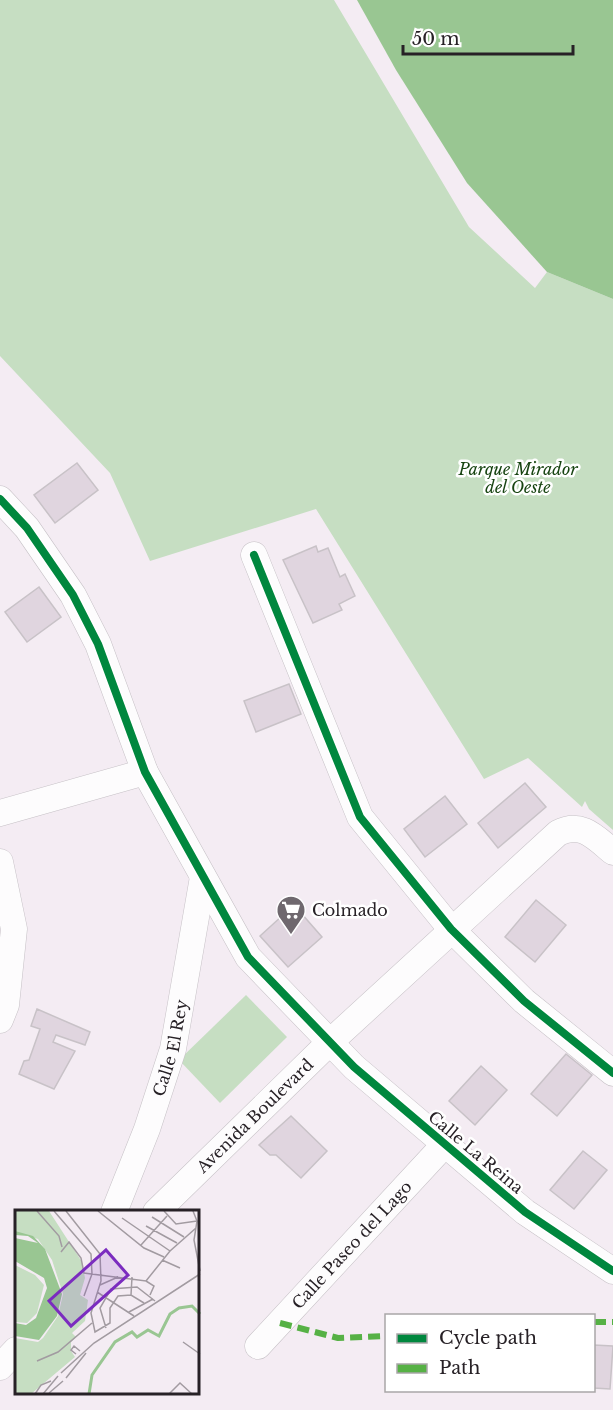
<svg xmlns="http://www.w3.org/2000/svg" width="613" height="1410" font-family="'Libre Baskerville',serif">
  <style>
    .green { fill: #c6dec2 }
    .water { fill: #99c692 }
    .building { fill: #e0d5df; stroke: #c8c2c7; stroke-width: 1.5 }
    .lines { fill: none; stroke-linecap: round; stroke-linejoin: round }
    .minor-casing { stroke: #c6c1c6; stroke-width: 27 }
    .minor { stroke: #fdfcfd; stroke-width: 26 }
    .quiet { stroke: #56b145; stroke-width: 6; stroke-dasharray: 12 6; stroke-linecap: butt }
    .cycleway-casing { stroke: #fff; stroke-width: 11 }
    .cycleway { stroke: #00873e; stroke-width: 8 }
    .labels { text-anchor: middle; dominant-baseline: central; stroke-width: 5; stroke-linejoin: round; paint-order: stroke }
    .park-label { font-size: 16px; font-style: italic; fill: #174411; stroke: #fff }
    .poi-label { font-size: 16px; fill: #272126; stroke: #fff; text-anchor: start }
    .street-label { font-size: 16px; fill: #272126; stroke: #fff }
    .inset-river { fill: none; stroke: #99c692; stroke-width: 3 }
    .inset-road { fill: none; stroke: #a29ba1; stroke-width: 1.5 }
    .view { fill: #7b2cbf; fill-opacity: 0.15; stroke: #7b2cbf; stroke-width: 3 }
    .inset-edge { fill: none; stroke: #272126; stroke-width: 3 }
  </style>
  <rect width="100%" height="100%" fill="#f4ecf3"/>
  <g class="green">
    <path d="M0,0H334L469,227L535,288L547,272L613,299V830L589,809L585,801L582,807L528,758L484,779L316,509L150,561L110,473L0,356Z"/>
    <path d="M246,995L287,1037L220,1103L179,1060Z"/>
  </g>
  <path class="water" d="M357,0H613V299L547,272L467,183L396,70Z"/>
  <g class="building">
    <path d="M77,463L98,490L55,523L34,495Z"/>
    <path d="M316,546L318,552L328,548L340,577L345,574L355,596L339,604L342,610L313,623L283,560Z"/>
    <path d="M39,587L61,617L27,642L5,612Z"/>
    <path d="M289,684L301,714L256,732L244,701Z"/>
    <path d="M525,783L546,807L498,848L478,823Z"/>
    <path d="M445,796L467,824L425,857L404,829Z"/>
    <path d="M536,900L566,925L535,962L505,937Z"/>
    <path d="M294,905L322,937L288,967L260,936Z"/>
    <path d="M37,1009L90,1032L85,1045L56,1035L53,1042L75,1051L54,1089L19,1074L24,1061L29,1060L40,1029L31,1026Z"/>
    <path d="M566,1054L592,1075L557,1116L531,1094Z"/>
    <path d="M481,1066L507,1090L475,1125L449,1101Z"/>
    <path d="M291,1116L327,1151L301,1178L276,1155H270L259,1145Z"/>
    <path d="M583,1151L607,1170L574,1209L550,1190Z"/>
    <path d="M594,1345L613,1346L610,1389L594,1388Z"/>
  </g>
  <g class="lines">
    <g class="minor-casing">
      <g id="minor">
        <path d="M0,499L27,528L73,595L98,644L145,772L248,957L354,1067L525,1212L613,1271"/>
        <path d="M254,555L360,817L451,929L524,1001L613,1073"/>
        <path d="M0,813L145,772"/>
        <path d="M0,862L14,929L6,1005L0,1020"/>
        <path id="s1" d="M114,1212L147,1129L173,1049L203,877"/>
        <path id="s2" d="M156,1212L329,1043L558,833C581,821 595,837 613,852"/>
        <path id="s3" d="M258,1346L445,1144"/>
        <path d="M0,1367L16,1350"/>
      </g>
    </g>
    <use href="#minor" class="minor"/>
    <g class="quiet">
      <path d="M594,1322H613"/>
      <path d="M280,1323L338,1338L386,1336"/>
    </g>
    <g class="cycleway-casing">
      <g id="cycleway">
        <path d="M0,499L27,528L73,595L98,644L145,772L248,957L354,1067L525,1212L613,1271"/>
        <path d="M254,555L360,817L451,929L524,1001L613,1073"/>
      </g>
    </g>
    <use href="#cycleway" class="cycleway"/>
  </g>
  <defs>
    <g id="supermarket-pin" transform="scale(1.5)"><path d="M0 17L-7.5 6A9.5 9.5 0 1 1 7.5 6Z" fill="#6f686e" stroke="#fff"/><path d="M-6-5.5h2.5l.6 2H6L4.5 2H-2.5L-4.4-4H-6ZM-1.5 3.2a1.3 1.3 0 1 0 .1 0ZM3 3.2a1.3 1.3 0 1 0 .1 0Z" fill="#fff"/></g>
  </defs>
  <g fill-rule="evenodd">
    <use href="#supermarket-pin" x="291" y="910"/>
  </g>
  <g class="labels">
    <g class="park-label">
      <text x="518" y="469">Parque Mirador<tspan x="518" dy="18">del Oeste</tspan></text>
    </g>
    <g class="poi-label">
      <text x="312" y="910">Colmado</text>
    </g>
    <g class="street-label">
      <text stroke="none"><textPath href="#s1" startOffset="174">Calle El Rey</textPath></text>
      <text stroke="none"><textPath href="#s2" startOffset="138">Avenida Boulevard</textPath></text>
      <text transform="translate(476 1152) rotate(40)">Calle La Reina</text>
      <text stroke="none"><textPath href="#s3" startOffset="138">Calle Paseo del Lago</textPath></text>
    </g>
  </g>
  <g transform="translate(15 1210)">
    <rect width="184" height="184" fill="#f4ecf3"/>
    <path d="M0,1H34L67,52L70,68L65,85L73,90L70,111L57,123L61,127L56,132V141L60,147L16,184H0V128L23,132L28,128L43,106L48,84L37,50L23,29L0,22ZM0,55L20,65L29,75L22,103L12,113L0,112Z" fill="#c6dec2"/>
    <path d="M0,21L18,26L30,39L47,84L42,106L24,130L0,126V113L11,115L21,108L32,78L29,68L0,51V28L23,33L13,26L0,25Z" fill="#99c692"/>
    <path class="inset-river" d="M74,184L77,165L100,132L117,122L122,127L133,120L144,126L155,104L164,98L177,96L185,104"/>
    <path class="inset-road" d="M22,1L44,26L47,37M39,1L76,44L77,64L69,86M51,1L85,44L86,71L76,103L80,122L95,113V98L103,86L116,85L129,93M83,1L129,38L149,47M149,1L161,14L182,11M178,1L182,11L179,30L185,61M137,7L169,27M107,8L155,41M131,16L162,33M126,35L152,6M46,42L54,32L66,48L69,63L131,71L155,41L181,18M147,50L165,58M131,71L139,76L135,85M85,75L103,67M82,82L119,106M116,85L117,67M114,102L138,89M91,118L85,98L96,79L122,77L140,91M168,132L185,144M61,144L56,140L59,136L65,141M22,151L43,142L77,113M46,163L79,133L185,64M51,168L71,143M34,183L48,171M20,184L26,175L36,171M28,184L43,166M154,184L165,173L177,184"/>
    <path class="view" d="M91,40L113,65L56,116L34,91Z"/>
    <rect width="184" height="184" class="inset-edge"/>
  </g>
  <rect x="385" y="1314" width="210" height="78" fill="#ffffff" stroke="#a9a6a8" stroke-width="1.5"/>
  <rect x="397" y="1334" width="30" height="9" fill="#00873e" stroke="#a9a6a8" stroke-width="1.5"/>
  <text x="439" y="1344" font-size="18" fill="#272126">Cycle path</text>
  <rect x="397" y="1364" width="30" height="9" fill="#56b145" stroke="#a9a6a8" stroke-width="1.5"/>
  <text x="439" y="1374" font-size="18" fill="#272126">Path</text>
  <path d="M403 45v9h170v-9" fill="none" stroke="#272126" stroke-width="3"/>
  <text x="412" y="45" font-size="18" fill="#272126" stroke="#ffffff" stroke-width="4.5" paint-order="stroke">50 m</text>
</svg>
